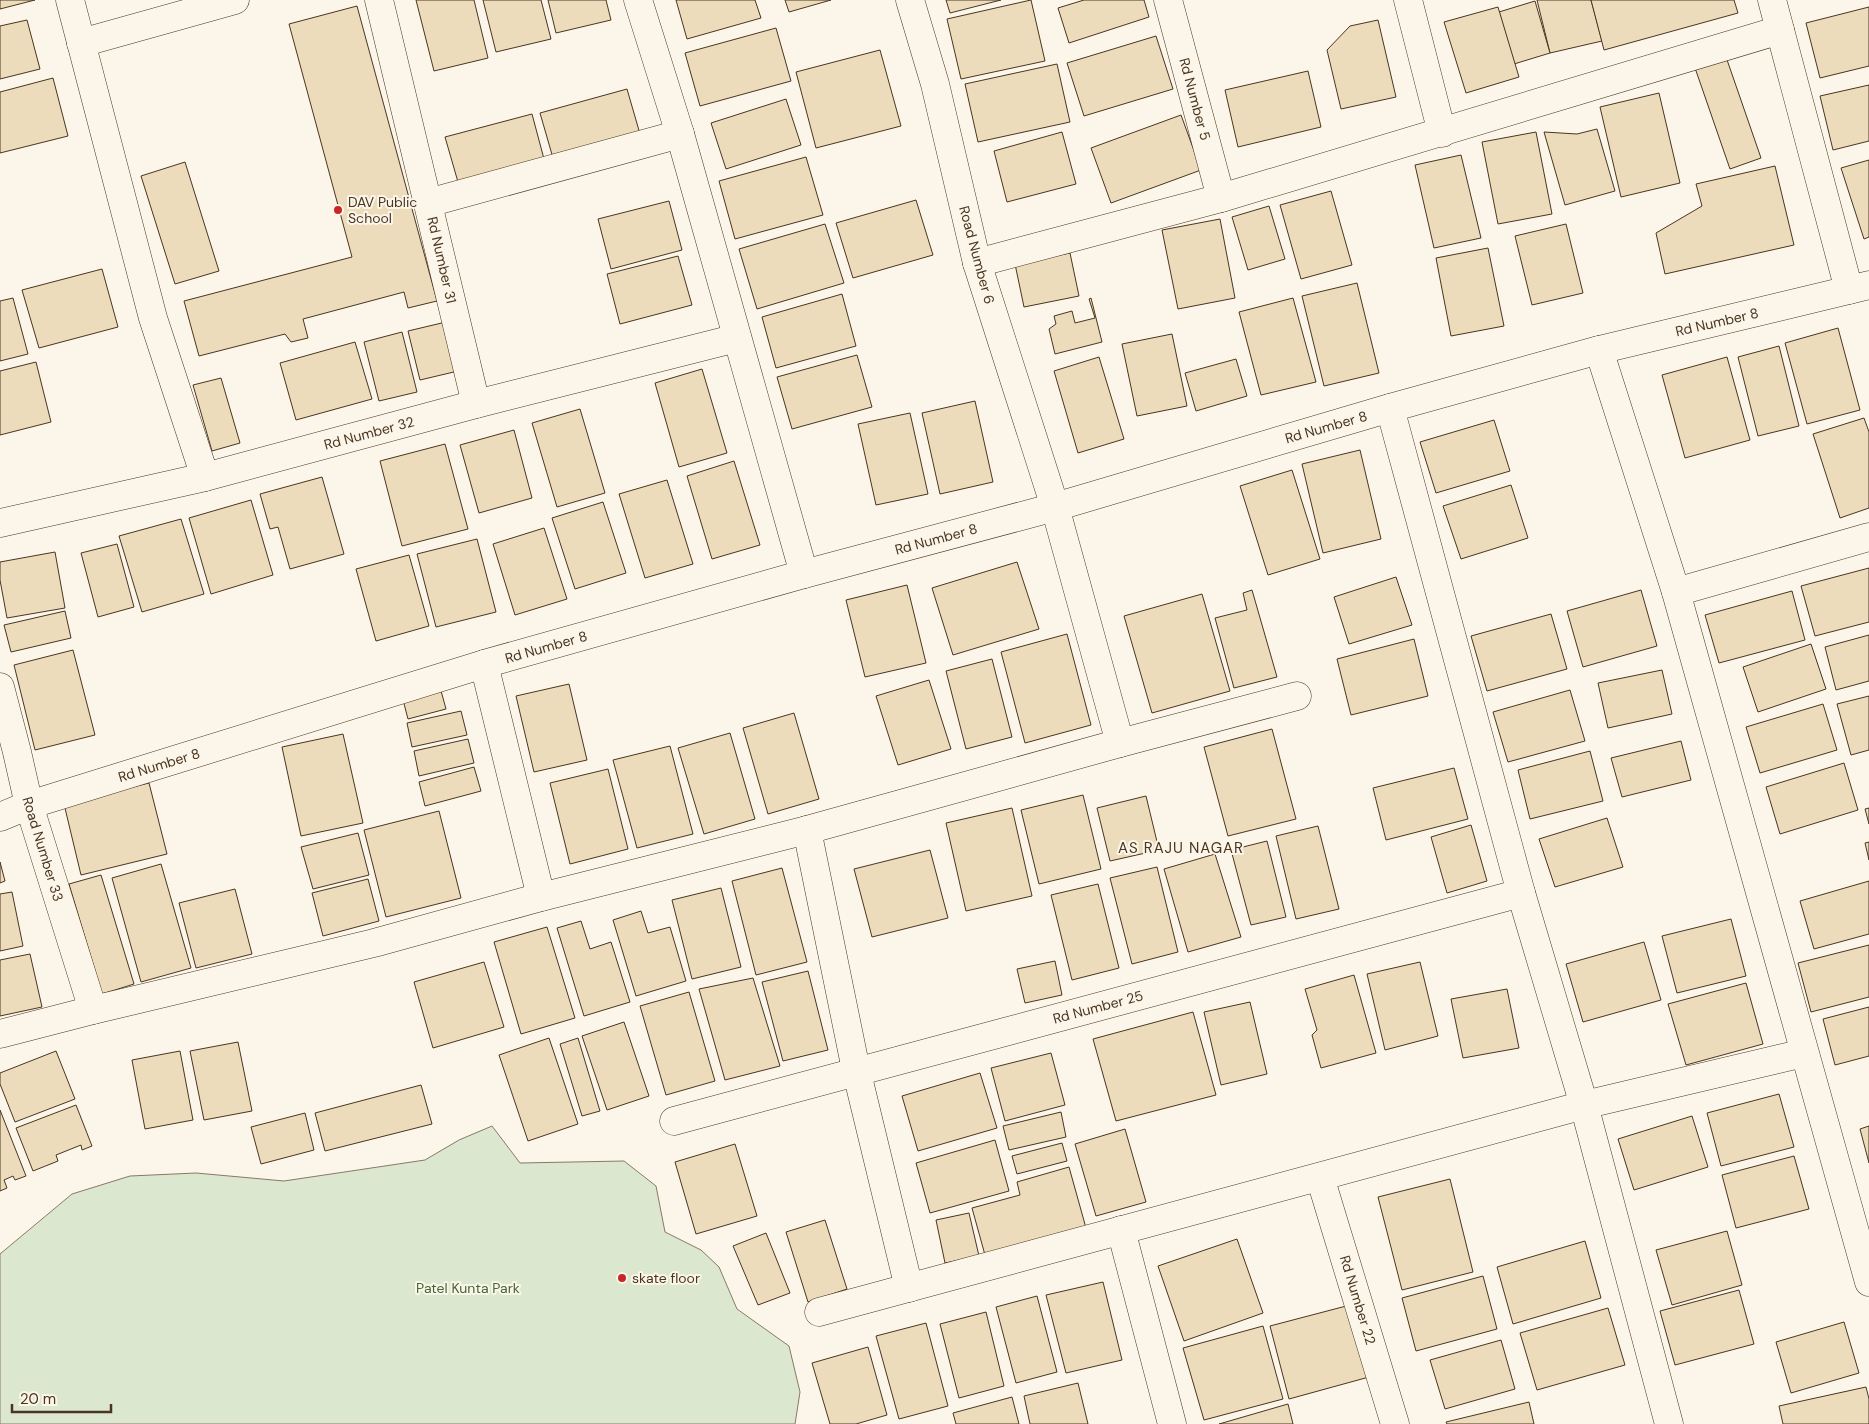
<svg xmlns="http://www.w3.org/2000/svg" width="1869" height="1424" font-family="'DM Sans',sans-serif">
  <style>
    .green { fill: #dce7d0; stroke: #887966 }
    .building { fill: #ecdcbc; stroke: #4a3520 }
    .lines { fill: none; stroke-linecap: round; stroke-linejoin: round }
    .minor-casing { stroke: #4a3520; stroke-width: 29 }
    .minor { stroke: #fbf6e9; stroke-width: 28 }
    .poi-dot { fill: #c62828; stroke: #fbf6e9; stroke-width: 2 }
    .labels { text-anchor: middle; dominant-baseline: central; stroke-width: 4; stroke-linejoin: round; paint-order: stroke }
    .street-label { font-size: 14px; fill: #4a3520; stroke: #fbf6e9 }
    .poi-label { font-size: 14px; fill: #4a3520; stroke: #fbf6e9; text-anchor: start }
    .park-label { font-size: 14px; fill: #436837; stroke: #fbf6e9 }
    .neighbourhood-label { font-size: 15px; letter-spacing: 1px; fill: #4a3520; stroke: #fbf6e9 }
  </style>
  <rect width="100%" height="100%" fill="#fbf6e9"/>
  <path class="green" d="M492,1126L520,1163L624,1161L656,1186L665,1232L701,1250L719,1267L737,1309L789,1346L800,1392L795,1424H0V1254L72,1194L130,1176L196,1173L284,1181L425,1160L459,1140Z"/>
  <g class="building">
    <path d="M0,0H35L0,9Z"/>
    <path d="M416,0H474L488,58L434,71Z"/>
    <path d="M483,0H541L551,39L496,52Z"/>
    <path d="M548,0H606L611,20L556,33Z"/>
    <path d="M676,0H755L761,18L687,39Z"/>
    <path d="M785,0H831L789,12Z"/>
    <path d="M946,0H1001L950,13Z"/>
    <path d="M1031,0L1045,61L961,79L947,19Z"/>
    <path d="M1084,0H1144L1149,17L1069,43L1058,8Z"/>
    <path d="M1537,0H1591L1602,41L1550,53Z"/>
    <path d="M1591,0H1734L1738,13L1604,50Z"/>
    <path d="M1535,1L1550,53L1514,64L1499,12Z"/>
    <path d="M357,6L437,301L408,308L404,292L303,319L308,338L291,342L285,334L199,356L184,301L352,257L289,24Z"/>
    <path d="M1498,7L1519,77L1466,93L1444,22Z"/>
    <path d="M1869,7V66L1820,78L1806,23Z"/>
    <path d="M27,20L40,69L0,79V26Z"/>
    <path d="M1378,20L1396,97L1341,109L1327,50L1350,26Z"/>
    <path d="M776,28L791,81L700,106L685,53Z"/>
    <path d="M1156,36L1173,89L1084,116L1067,63Z"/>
    <path d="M880,50L901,126L816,148L796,72Z"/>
    <path d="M1725,54L1761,158L1730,169L1694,65Z"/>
    <path d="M1057,64L1070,122L978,142L965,84Z"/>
    <path d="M1308,71L1321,127L1238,147L1225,90Z"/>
    <path d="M53,78L68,136L0,153V92Z"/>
    <path d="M1869,85V141L1833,150L1820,96Z"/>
    <path d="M627,89L640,134L553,158L540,113Z"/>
    <path d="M1659,93L1680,183L1621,197L1600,107Z"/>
    <path d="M786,99L801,145L726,169L711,123Z"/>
    <path d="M532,114L544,159L458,182L445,137Z"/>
    <path d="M1181,115L1201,170L1111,203L1091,148Z"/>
    <path d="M1597,129L1615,191L1565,205L1544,132L1577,134Z"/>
    <path d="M1062,132L1076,184L1007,202L994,151Z"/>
    <path d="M1536,132L1552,214L1498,224L1482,142Z"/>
    <path d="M1461,155L1481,238L1434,248L1415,165Z"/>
    <path d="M806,157L823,215L735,239L719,181Z"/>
    <path d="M1869,160V237L1864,239L1841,168Z"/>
    <path d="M185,162L219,271L175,284L141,176Z"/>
    <path d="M1775,166L1794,245L1665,274L1656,233L1702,206L1696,184Z"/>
    <path d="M1331,191L1352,265L1301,279L1280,205Z"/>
    <path d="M916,200L933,255L853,278L836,223Z"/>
    <path d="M669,201L682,250L611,269L598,219Z"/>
    <path d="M1269,206L1285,259L1248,270L1232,217Z"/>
    <path d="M1220,219L1235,298L1178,309L1162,230Z"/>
    <path d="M825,224L844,283L757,309L739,249Z"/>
    <path d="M1566,224L1583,293L1532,305L1515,236Z"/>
    <path d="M1488,248L1504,326L1451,336L1436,258Z"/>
    <path d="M1070,253L1079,296L1024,307L1015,264Z"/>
    <path d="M678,256L692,305L620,324L607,274Z"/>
    <path d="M102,269L118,327L39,348L22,290Z"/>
    <path d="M1357,283L1379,373L1324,386L1302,296Z"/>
    <path d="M842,294L856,346L776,368L762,317Z"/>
    <path d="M13,298L28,354L0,361V301Z"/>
    <path d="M1091,298L1102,342L1055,354L1049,329L1056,324L1054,316L1072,311L1075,323L1095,318L1089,299Z"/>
    <path d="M1293,298L1316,382L1261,395L1239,312Z"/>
    <path d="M446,322L458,371L420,380L408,331Z"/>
    <path d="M1838,328L1860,410L1807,424L1785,343Z"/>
    <path d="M402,332L417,392L379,401L364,342Z"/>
    <path d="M1172,334L1187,406L1137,416L1122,344Z"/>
    <path d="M355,342L372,399L296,420L280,363Z"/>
    <path d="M1779,346L1799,426L1758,436L1738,357Z"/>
    <path d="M857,355L872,407L792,429L777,377Z"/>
    <path d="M1099,357L1124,439L1078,453L1054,371Z"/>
    <path d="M1727,357L1750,440L1685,458L1662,375Z"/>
    <path d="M1236,359L1247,396L1196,411L1185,373Z"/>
    <path d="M36,362L51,422L0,435V371Z"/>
    <path d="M702,369L727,453L679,467L655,383Z"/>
    <path d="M221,378L240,443L212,451L193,385Z"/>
    <path d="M975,401L993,482L940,494L922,413Z"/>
    <path d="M580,409L605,493L557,507L532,423Z"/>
    <path d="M910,413L928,494L876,505L858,424Z"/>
    <path d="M1864,418L1869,432V508L1840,518L1813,434Z"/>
    <path d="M1494,420L1510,471L1436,493L1420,442Z"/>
    <path d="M514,430L532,498L479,513L460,445Z"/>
    <path d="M445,444L468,529L402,546L380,461Z"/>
    <path d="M1360,450L1381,539L1323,553L1302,464Z"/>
    <path d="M734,461L760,545L712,559L687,476Z"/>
    <path d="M1292,470L1320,559L1268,575L1240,486Z"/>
    <path d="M322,477L344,554L290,569L278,527L270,529L260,494Z"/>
    <path d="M667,480L693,564L645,578L619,494Z"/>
    <path d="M1511,485L1528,538L1461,559L1443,506Z"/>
    <path d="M251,500L273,575L211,594L189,518Z"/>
    <path d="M603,502L626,573L575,589L552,518Z"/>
    <path d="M181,519L204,594L142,612L119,536Z"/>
    <path d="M544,528L567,599L515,615L493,544Z"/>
    <path d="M477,539L496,612L436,627L417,554Z"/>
    <path d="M117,544L134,607L98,617L81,553Z"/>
    <path d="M55,552L65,608L7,618L0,580V562Z"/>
    <path d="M409,555L429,626L376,641L356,569Z"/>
    <path d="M1017,562L1039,629L953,655L932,588Z"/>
    <path d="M1869,568V622L1815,636L1801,586Z"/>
    <path d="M1396,577L1412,625L1349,644L1334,597Z"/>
    <path d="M907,585L926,663L865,677L846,600Z"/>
    <path d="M1252,590L1277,677L1234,688L1215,618L1247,610L1243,593Z"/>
    <path d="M1641,590L1657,646L1583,667L1567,611Z"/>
    <path d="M1792,591L1805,640L1719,663L1705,615Z"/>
    <path d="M1202,594L1230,691L1152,713L1124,616Z"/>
    <path d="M65,611L71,638L11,652L4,625Z"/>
    <path d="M1551,614L1567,669L1487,691L1471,636Z"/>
    <path d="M1067,634L1091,725L1025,743L1001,652Z"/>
    <path d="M1869,635V681L1836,690L1825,647Z"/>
    <path d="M1414,639L1428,696L1351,715L1337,659Z"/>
    <path d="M1811,644L1826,689L1758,712L1743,667Z"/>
    <path d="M73,650L95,735L35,750L14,665Z"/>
    <path d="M992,659L1012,737L966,749L946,671Z"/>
    <path d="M1662,670L1672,714L1608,728L1598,683Z"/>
    <path d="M929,680L951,749L898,765L876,696Z"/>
    <path d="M569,684L587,760L534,772L516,696Z"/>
    <path d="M440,687L446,709L408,719L402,696Z"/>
    <path d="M1570,690L1585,741L1508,762L1493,712Z"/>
    <path d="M1869,696V750L1851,755L1837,704Z"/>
    <path d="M1823,704L1837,750L1760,773L1746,727Z"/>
    <path d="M461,711L467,735L412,747L407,723Z"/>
    <path d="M794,713L819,799L768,814L743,728Z"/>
    <path d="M1272,729L1296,819L1228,836L1204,747Z"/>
    <path d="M730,733L755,819L704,834L678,748Z"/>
    <path d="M343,734L363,823L301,836L282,747Z"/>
    <path d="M468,739L474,763L419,776L414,751Z"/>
    <path d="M1681,741L1691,780L1622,797L1611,758Z"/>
    <path d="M670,746L693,834L637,848L613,760Z"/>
    <path d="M1590,751L1603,801L1530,819L1518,770Z"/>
    <path d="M1844,763L1858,810L1780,834L1766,787Z"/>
    <path d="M474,767L481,791L425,806L419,782Z"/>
    <path d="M1454,768L1468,819L1386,840L1373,788Z"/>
    <path d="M608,769L628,849L570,864L550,783Z"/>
    <path d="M149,783L167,854L81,875L64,804Z"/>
    <path d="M1083,795L1101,869L1039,884L1021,810Z"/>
    <path d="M1146,796L1159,850L1110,861L1097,808Z"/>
    <path d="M1012,808L1032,896L966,911L946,823Z"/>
    <path d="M1869,808V824L1865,809Z"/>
    <path d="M439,811L461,898L386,917L364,830Z"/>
    <path d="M1607,818L1623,867L1555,887L1539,839Z"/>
    <path d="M1471,825L1487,881L1447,893L1431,837Z"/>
    <path d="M1318,826L1339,909L1296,919L1276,836Z"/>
    <path d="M358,833L369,875L313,889L301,847Z"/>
    <path d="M1267,841L1286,917L1251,925L1231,850Z"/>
    <path d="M1869,842V860L1865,843Z"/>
    <path d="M930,850L948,918L872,937L854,869Z"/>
    <path d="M1215,854L1241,937L1188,952L1164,869Z"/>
    <path d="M0,862L5,881L0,883Z"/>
    <path d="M161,864L191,968L141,982L112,878Z"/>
    <path d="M1157,867L1178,952L1132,964L1110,878Z"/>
    <path d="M782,868L807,962L756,975L732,881Z"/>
    <path d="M101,875L134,984L102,994L69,884Z"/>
    <path d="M368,879L379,921L323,936L312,893Z"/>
    <path d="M1869,881V934L1814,949L1800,901Z"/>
    <path d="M1098,884L1119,968L1072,980L1051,895Z"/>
    <path d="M721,888L741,967L692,979L672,900Z"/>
    <path d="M235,889L252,954L196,968L179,903Z"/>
    <path d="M12,892L23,946L0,951V894Z"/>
    <path d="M641,911L648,933L670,927L686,981L636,996L613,920Z"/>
    <path d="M1731,919L1746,976L1677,993L1662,936Z"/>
    <path d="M581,921L590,949L611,942L630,1002L584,1016L557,928Z"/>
    <path d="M547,927L575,1018L521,1034L494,942Z"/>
    <path d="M1644,942L1661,1000L1583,1022L1566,964Z"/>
    <path d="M1869,945V997L1811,1012L1798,963Z"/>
    <path d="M30,954L42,1007L0,1016V960Z"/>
    <path d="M1055,961L1062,995L1025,1003L1017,969Z"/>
    <path d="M484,962L504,1027L433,1048L414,982Z"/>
    <path d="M1420,962L1438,1036L1385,1050L1367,974Z"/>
    <path d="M808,971L828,1050L783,1061L762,982Z"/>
    <path d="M1354,975L1376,1053L1321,1068L1312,1035L1317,1030L1305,989Z"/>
    <path d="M753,978L780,1066L725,1080L699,989Z"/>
    <path d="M1746,983L1763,1044L1686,1065L1668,1004Z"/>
    <path d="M1507,989L1519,1048L1463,1058L1451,999Z"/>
    <path d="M689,992L715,1081L666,1095L640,1006Z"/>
    <path d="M1250,1002L1267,1074L1221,1085L1204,1012Z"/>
    <path d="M1869,1007V1056L1835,1065L1823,1019Z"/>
    <path d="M1193,1012L1216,1095L1116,1121L1093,1039Z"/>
    <path d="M624,1022L649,1096L607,1110L582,1036Z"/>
    <path d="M549,1038L578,1124L528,1141L499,1055Z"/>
    <path d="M578,1038L600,1111L582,1116L560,1044Z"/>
    <path d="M238,1042L252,1111L204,1120L190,1051Z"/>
    <path d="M56,1051L75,1099L15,1122L0,1084V1073Z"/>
    <path d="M180,1051L193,1120L145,1129L132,1060Z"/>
    <path d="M1051,1053L1065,1105L1005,1121L991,1068Z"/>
    <path d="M980,1073L997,1128L918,1151L902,1096Z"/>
    <path d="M421,1085L432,1124L325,1151L315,1113Z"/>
    <path d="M1779,1094L1794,1147L1721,1166L1707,1113Z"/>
    <path d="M76,1105L92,1146L82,1150L81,1145L56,1155L58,1161L33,1171L16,1128Z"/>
    <path d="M0,1110L26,1176L15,1180L13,1176L4,1180L7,1188L0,1191Z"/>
    <path d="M1061,1112L1066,1137L1009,1150L1003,1126Z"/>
    <path d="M305,1113L314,1150L261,1164L251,1127Z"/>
    <path d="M1692,1116L1708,1167L1634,1190L1618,1139Z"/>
    <path d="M1869,1126V1163L1860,1129Z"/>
    <path d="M1125,1129L1146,1202L1096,1216L1075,1144Z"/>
    <path d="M995,1140L1009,1191L930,1213L916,1163Z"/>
    <path d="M1062,1143L1067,1161L1017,1174L1012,1156Z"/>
    <path d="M735,1144L757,1216L696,1234L675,1162Z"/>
    <path d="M1794,1156L1809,1209L1736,1228L1722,1175Z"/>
    <path d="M1069,1167L1086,1228L985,1255L972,1208L1020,1195L1017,1182Z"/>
    <path d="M1450,1179L1473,1272L1402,1290L1378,1197Z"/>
    <path d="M969,1213L979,1256L945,1263L936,1220Z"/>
    <path d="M825,1220L847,1289L808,1302L786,1232Z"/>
    <path d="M1727,1231L1742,1285L1672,1305L1656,1250Z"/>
    <path d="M766,1233L790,1293L758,1305L733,1246Z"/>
    <path d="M1237,1239L1263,1313L1184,1341L1158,1266Z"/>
    <path d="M1585,1241L1601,1298L1513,1324L1497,1267Z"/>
    <path d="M1483,1276L1497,1329L1416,1351L1402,1298Z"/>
    <path d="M1103,1282L1122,1360L1066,1373L1046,1295Z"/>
    <path d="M1739,1290L1754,1344L1675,1365L1660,1311Z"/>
    <path d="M1037,1296L1057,1372L1016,1383L996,1307Z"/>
    <path d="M1350,1305L1369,1377L1289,1399L1270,1326Z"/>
    <path d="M1608,1308L1625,1365L1537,1390L1520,1333Z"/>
    <path d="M986,1312L1004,1386L959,1398L940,1324Z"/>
    <path d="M1844,1322L1859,1373L1791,1393L1776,1342Z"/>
    <path d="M926,1323L948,1406L899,1419L876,1336Z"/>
    <path d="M1263,1326L1283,1399L1204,1420L1183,1348Z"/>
    <path d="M1501,1340L1515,1389L1445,1409L1430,1360Z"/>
    <path d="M868,1347L887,1415L856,1424H830L812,1363Z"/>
    <path d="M1078,1383L1088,1424H1030L1024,1396Z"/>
    <path d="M1866,1387L1869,1399V1424H1783L1779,1406Z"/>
    <path d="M1012,1397L1019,1424H956L953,1413Z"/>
    <path d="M1529,1402L1534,1424H1447L1446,1422Z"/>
    <path d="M1288,1404L1293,1424H1219Z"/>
  </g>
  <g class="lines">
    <g class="minor-casing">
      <g id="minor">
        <path d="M70,0L153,318L205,477"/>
        <path d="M379,0L476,404"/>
        <path d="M638,0L680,134L804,574"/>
        <path d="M910,0L935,84L977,263L1055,507L1120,743"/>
        <path d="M1168,0L1221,198"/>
        <path d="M1408,0L1442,133"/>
        <path d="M1772,0L1849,290L1869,285"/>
        <path d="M81,43L235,0"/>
        <path d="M428,203L680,134"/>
        <path d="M977,263L1221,198L1780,30"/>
        <path d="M1599,350L1676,592L1869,1282"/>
        <path d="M1390,408L1521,893L1584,1105L1669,1424"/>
        <path d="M0,523L205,477L476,404L737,338"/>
        <path d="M1676,592L1869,537"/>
        <path d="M484,664L541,897"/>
        <path d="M0,687L17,752L29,805L93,1010"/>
        <path d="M0,817L29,805L484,664L804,574L1055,507L1390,408L1599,350L1849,290"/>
        <path d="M807,830L855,1065L909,1288"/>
        <path d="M0,1034L93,1010L374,943L541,897L807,830L1120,743L1297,696"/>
        <path d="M674,1121L1521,893"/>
        <path d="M1320,1177L1395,1424"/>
        <path d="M1121,1230L1172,1424"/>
        <path d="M819,1312L1584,1105L1804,1053"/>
      </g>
    </g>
    <use href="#minor" class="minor"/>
  </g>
  <g class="poi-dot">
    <circle cx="338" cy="210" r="5"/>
    <circle cx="622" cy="1278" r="5"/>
  </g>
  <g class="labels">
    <g class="street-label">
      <text transform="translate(1195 99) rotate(75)">Rd Number 5</text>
      <text transform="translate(977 255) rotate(75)">Road Number 6</text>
      <text transform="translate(442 260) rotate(77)">Rd Number 31</text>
      <text transform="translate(1717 322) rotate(-13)">Rd Number 8</text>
      <text transform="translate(1326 427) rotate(-16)">Rd Number 8</text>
      <text transform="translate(369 433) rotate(-15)">Rd Number 32</text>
      <text transform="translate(936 539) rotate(-15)">Rd Number 8</text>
      <text transform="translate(546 647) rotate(-16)">Rd Number 8</text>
      <text transform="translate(159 765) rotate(-17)">Rd Number 8</text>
      <text transform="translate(43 849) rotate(73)">Road Number 33</text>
      <text transform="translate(1098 1007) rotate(-15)">Rd Number 25</text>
      <text transform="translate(1358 1300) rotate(73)">Rd Number 22</text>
    </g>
    <g class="poi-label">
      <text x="348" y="202">DAV Public<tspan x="348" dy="16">School</tspan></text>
      <text x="632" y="1278">skate floor</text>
    </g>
    <g class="park-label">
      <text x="468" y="1288">Patel Kunta Park</text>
    </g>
    <g class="neighbourhood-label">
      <text x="1181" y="848">AS RAJU NAGAR</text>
    </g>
  </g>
  <path d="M12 1404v8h99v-8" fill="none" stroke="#4a3520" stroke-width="2.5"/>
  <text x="20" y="1404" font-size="15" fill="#4a3520" stroke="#fbf6e9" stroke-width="4" paint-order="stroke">20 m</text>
</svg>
